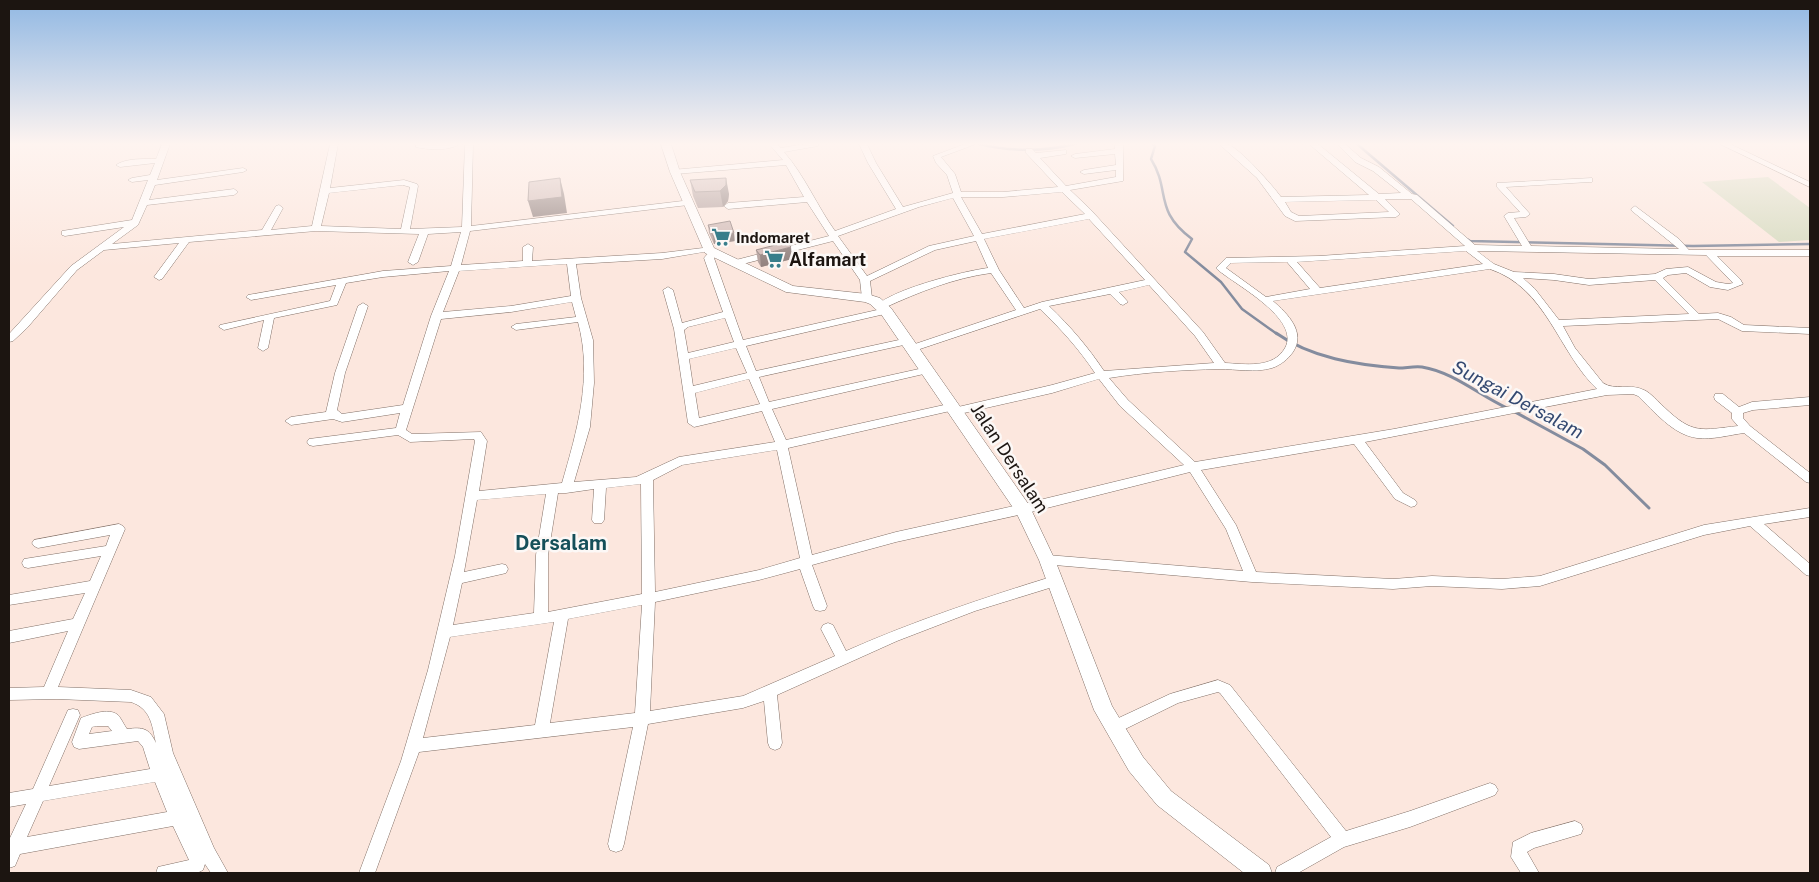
<svg xmlns="http://www.w3.org/2000/svg" width="1819" height="882" font-family="'Public Sans',sans-serif">
  <style>
    .green { fill: #d6dbc0 }
    .lines { fill: none; stroke-linecap: round; stroke-linejoin: round }
    .stream-far1 { stroke: #848c9e; stroke-width: 2.5 }
    .stream { stroke: #848c9e; stroke-width: 3 }
    .minor-casing { stroke: #827067; stroke-width: 1 }
    .major-casing { stroke: #827067; stroke-width: 1 }
    .minor { fill: #fff; fill-rule: evenodd }
    .major { fill: #fff; fill-rule: evenodd }
    .wall { fill: #b3a09d }
    .shaded-wall { fill: #92827f }
    .building { fill: #d0bab6; stroke: #92827f }
    .labels { text-anchor: middle; dominant-baseline: central; stroke-width: 5; stroke-linejoin: round; paint-order: stroke }
    .far-poi-label { font-size: 15px; font-weight: bold; fill: #1c1511; stroke: #fcf8f6; text-anchor: start }
    .poi-label { font-size: 18px; font-weight: bold; fill: #1c1511; stroke: #fcf8f6; text-anchor: start }
    .street-label { font-size: 18px; fill: #1c1511; stroke: #fcf8f6 }
    .water-label { font-size: 19px; font-style: italic; fill: #344971; stroke: #fcf8f6 }
    .quarter-label { font-size: 20px; font-weight: bold; fill: #154f59; stroke: #fcf8f6 }
  </style>
  <rect width="100%" height="100%" fill="#fce7de"/>
  <path class="green" d="M1768,177L1810,208V240L1779,242L1702,182Z"/>
  <g class="lines">
    <g class="stream-far1">
      <path d="M979,144C1012,152 1042,152 1075,144"/>
      <path d="M1153,144L1155,146L1151,159C1171,191 1153,210 1192,239L1185,252L1221,282L1242,309L1277,334"/>
      <path d="M1357,144L1453,226"/>
      <path d="M1467,239L1470,241L1693,246L1810,244"/>
    </g>
    <g class="stream">
      <path d="M1276,333C1311,358 1357,365 1399,368C1406,368 1414,366 1422,367C1453,372 1479,395 1507,408"/>
      <path d="M1515,412L1583,449L1605,465L1649,508"/>
    </g>
    <g class="minor-casing">
      <g id="minor">
        <path d="M162,144H170L157,180L243,168L247,170L243,172L155,185L149,200L234,189L238,192L234,195L147,205L138,225L112,244L262,230L276,206L279,205L283,208L271,230L312,226L330,144H338L330,188L404,180L417,184L418,186L410,229L462,227L465,144H473L471,226L691,200V204L688,205L470,231L461,265L523,261V247L528,244L533,247L532,261L662,253L711,247V251L718,253L714,258L743,340L886,308L889,309L891,311L889,313L746,346L756,371L908,338L913,341L908,344L759,377L769,402L928,367L933,370L928,373L772,409L786,440L953,403L958,407L1052,385L1095,373C1079,349 1061,329 1040,309L917,350H909L908,348L909,346L1016,310L991,273C954,278 919,292 884,308H878L876,306C893,289 964,271 988,268L976,241L935,250L870,281L872,298L867,301L862,298L860,280L833,241L735,266L730,263L732,261L829,236L807,202L728,209L724,206L728,203L804,197L786,165L675,174H672V170L783,160L769,144H777L781,148L804,144H819L818,146L784,152C805,176 817,206 835,231L896,209L868,163L859,144H867L876,163L903,207L953,193L947,175L936,163L933,156L965,144H976L941,157L955,174L961,192H1003L1058,187L1026,153V149H1032L1036,153L1066,150V154L1040,158L1066,186L1116,177V170L1084,174L1080,172L1084,170L1116,165L1115,154L1075,158L1071,156L1075,154L1115,149V144H1123V181L1070,190L1090,209L1203,332L1225,363C1245,364 1273,369 1285,348C1301,319 1236,285 1218,270L1216,268L1226,258L1319,256L1465,246L1411,199H1385L1400,214L1396,217L1295,221L1285,216L1257,178L1219,144C1222,144 1225,143 1227,144C1240,148 1273,186 1281,197L1369,195L1309,144H1318L1379,194L1401,193L1373,171L1355,162L1337,144H1345L1361,158L1379,167L1412,194L1417,195L1475,245L1522,246L1504,216L1508,213L1520,212L1497,187V183L1592,178V182H1589L1506,187L1530,214L1526,217L1514,218L1531,246L1679,249L1632,211L1631,209L1635,206L1679,239L1689,250H1810V256H1717L1740,279L1743,284L1728,290L1710,287L1686,273L1668,275L1663,278L1699,314L1718,313L1731,317L1744,325L1810,328V334L1742,331L1718,319L1563,326L1575,348L1603,383C1615,391 1630,383 1644,390C1651,393 1658,402 1664,407C1693,435 1701,430 1738,426L1732,419V413L1715,400L1714,397L1715,394H1723L1739,407L1752,402L1810,397V405L1753,410L1743,413V418L1750,426L1810,473V483L1806,482L1744,433C1729,435 1712,440 1697,438C1673,435 1654,411 1638,396L1633,394L1607,395L1365,442L1403,493L1415,500L1417,503L1415,506L1411,507L1395,499L1354,444L1201,470L1236,525L1256,572L1393,579L1432,576L1502,579L1540,576L1704,525L1810,508V517L1764,524L1810,564V576L1806,575L1750,526L1704,535L1540,586L1502,589L1432,586L1393,589L1252,582L1043,564L1041,560L1043,556L1047,555L1243,571L1226,529L1190,472L1023,514L896,542L812,565L827,606L825,610L820,611L815,610L813,606L800,569L759,580L655,602L650,711L743,696L835,656L821,629L823,625L828,623L833,625L846,651C914,621 983,598 1054,576L1059,577L1060,581L1059,585L975,611L897,641L777,695L782,743L780,748L775,750L770,748L768,743L764,701L743,708L648,724L624,844L622,850L616,852L610,850L608,844L633,727L419,752L375,873H359L401,761L428,670L455,556L475,441L474,439L410,442L398,435L313,446L309,445L307,442L309,439L396,428L400,413L342,422L333,419L291,425L285,421L291,417L326,412L335,373L358,306L363,303L368,306L345,373L337,410L342,414L403,405L431,316L449,271L383,277L346,283L337,305L274,318L268,348L263,351L258,348L264,320L224,330L219,327L220,325L330,301L336,285L251,300L246,297L248,295L383,271L451,266L461,232L428,234L418,262L413,265L408,262L419,234L316,231L189,242L162,279L159,280L154,277L179,243L104,250L77,270L27,328L13,341L9,342V334L71,266L124,227L65,236L62,235V231L132,220L148,180L132,182L128,180L132,178L150,175L155,163L120,167L116,165C126,158 144,159 156,159ZM403,185L410,187L401,229L321,226L329,193ZM1062,192L1085,214L982,234L961,197H1003ZM953,198L974,236L929,246L867,276L838,236L919,207ZM1376,200L1389,212L1299,216L1291,212L1285,202ZM1089,219L1145,280L1042,302L1024,308L999,270L984,239ZM710,251L704,258L723,312L682,323L673,290L668,287L663,290L674,329L688,423L694,427L762,411L775,442L679,457L636,477L574,482L590,427L594,383L593,340L581,298L576,264L662,259ZM1466,251L1483,264L1320,288L1297,262ZM1477,251L1706,255L1733,283L1728,284L1716,282L1688,267L1666,269L1655,274L1589,279L1554,274L1514,272L1494,264ZM1287,262L1310,289L1266,297L1226,268L1231,263ZM567,264L571,296L511,306L443,312L459,271ZM1490,269C1547,288 1558,352 1597,389L1394,429L1195,462L1128,400L1109,378C1145,372 1183,370 1219,369C1237,369 1255,373 1272,368C1281,365 1288,359 1293,352C1306,332 1288,314 1273,301ZM1523,278L1554,280L1589,285L1655,280L1689,314L1559,320L1535,289ZM1149,285L1195,336L1214,363L1104,371C1088,347 1070,326 1049,306L1110,294L1120,304L1123,305L1128,302L1119,292ZM572,302L576,317L516,324L511,327L516,330L578,322C593,377 577,431 562,483L479,491L487,441L481,432L412,434L406,430L441,319L511,312ZM725,318L734,342L688,353L684,330L688,327ZM736,348L747,373L693,386L689,359ZM749,379L760,404L699,418L695,393ZM1099,379L1120,406L1184,465L1023,504L896,532L812,555L788,448L950,411L955,415L1052,393ZM777,450L800,558L759,570L655,592L653,480L682,465ZM641,484L642,594L548,612V555L558,493H566L594,489L592,520L594,523H602L604,520L606,488ZM546,494L536,555L534,613L453,625L462,583L502,574L506,573L508,569L506,565L502,564L464,572L477,500ZM642,605L635,713L550,723L568,619ZM554,622L535,725L423,738L450,637Z"/>
        <path d="M416,144H460C449,151 428,150 416,147Z"/>
        <path d="M1720,144H1730L1810,182V187Z"/>
        <path d="M119,524L123,526L125,529L58,687L131,690L151,697L164,714L173,753L214,848L228,873H211L205,864L203,870L197,873H156L158,867L189,860L173,826L20,854L15,866L9,868V840L26,804L9,807V793L33,789L68,710L73,709L78,710L80,715L49,786L150,769L143,747L138,741L79,749L74,747L72,742L81,718C90,715 108,707 118,715C121,718 124,725 127,729C143,727 149,728 156,743C152,725 151,709 131,702L57,699L9,700V688L44,687L68,631L9,643V631L73,619L85,593L9,605V595L90,581L101,556L28,568L24,567L22,563L24,559L106,546L110,535L38,548L34,546L32,543L34,540ZM97,726H108L112,731L89,734L92,727ZM155,782L167,812L27,837L43,801Z"/>
        <path d="M1218,680L1230,685L1346,831L1410,811L1490,783L1495,785L1498,790L1495,795L1490,797L1410,827L1344,847L1298,873H1275L1277,867L1331,837L1220,693L1218,692L1178,703L1115,734L1110,732L1108,727L1110,722L1170,694Z"/>
        <path d="M1575,821L1581,824L1583,829L1581,834L1534,848L1527,852L1539,873H1521L1511,857L1513,842L1531,833Z"/>
      </g>
    </g>
    <g class="major-casing">
      <path id="major" d="M661,144H671L680,172L714,248L793,286L867,294L880,298L891,308L1029,505L1055,560L1112,706L1143,757L1171,791L1269,865L1272,873H1244L1157,805L1129,771L1094,710L1039,560L1016,512L881,314L870,304L865,302L786,292L705,253L670,172Z"/>
    </g>
    <use href="#minor" class="minor"/>
    <use href="#major" class="major"/>
  </g>
  <g class="wall">
    <path d="M690,180L729,194L728,201L723,207L698,208L693,196Z"/>
    <path d="M708,225L734,233L735,241L714,244L709,233Z"/>
    <path d="M756,250L792,259L761,267L758,262Z"/>
  </g>
  <g class="shaded-wall">
    <path d="M560,178L564,194L567,213L533,217L528,201Z"/>
    <path d="M726,178L729,194L728,201L723,207L720,191Z"/>
    <path d="M734,233L735,241L714,244L713,236Z"/>
    <path d="M791,247L792,259L761,267L760,255Z"/>
  </g>
  <g class="building">
    <path d="M560,178L562,197L528,201L529,182Z"/>
    <path d="M726,178V185L720,191L695,192L690,180Z"/>
    <path d="M730,221L734,233L713,236L708,225Z"/>
    <path d="M787,242L791,247L760,255L756,250Z"/>
  </g>
  <linearGradient id="sky" x2="0" y2="1"><stop stop-color="#91b8e3"/><stop offset="0.54" stop-color="#fef4f0"/><stop offset="1" stop-color="#fef4f0" stop-opacity="0"/></linearGradient>
  <rect width="1819" height="267" fill="url(#sky)"/>
  <defs>
    <g id="supermarket-bare" transform="scale(1.5)"><path d="M-6-5.5h2.5l.6 2H6L4.5 2H-2.5L-4.4-4H-6ZM-1.5 3.2a1.3 1.3 0 1 0 .1 0ZM3 3.2a1.3 1.3 0 1 0 .1 0Z" fill="#387e8b" stroke="#fcf8f6" stroke-width="2.5" paint-order="stroke"/></g>
  </defs>
  <g fill-rule="evenodd">
    <use href="#supermarket-bare" x="721" y="237"/>
    <use href="#supermarket-bare" x="774" y="259"/>
  </g>
  <g class="labels">
    <g class="far-poi-label">
      <text x="736" y="237">Indomaret</text>
    </g>
    <g class="poi-label">
      <text x="789" y="259">Alfamart</text>
    </g>
    <g class="street-label">
      <text transform="translate(1010 458) rotate(57)">Jalan Dersalam</text>
    </g>
    <g class="water-label">
      <text transform="translate(1518 399) rotate(28)">Sungai Dersalam</text>
    </g>
    <g class="quarter-label">
      <text x="561" y="543">Dersalam</text>
    </g>
  </g>
  <rect width="1819" height="882" fill="none" stroke="#1c1511" stroke-width="20"/>
</svg>
